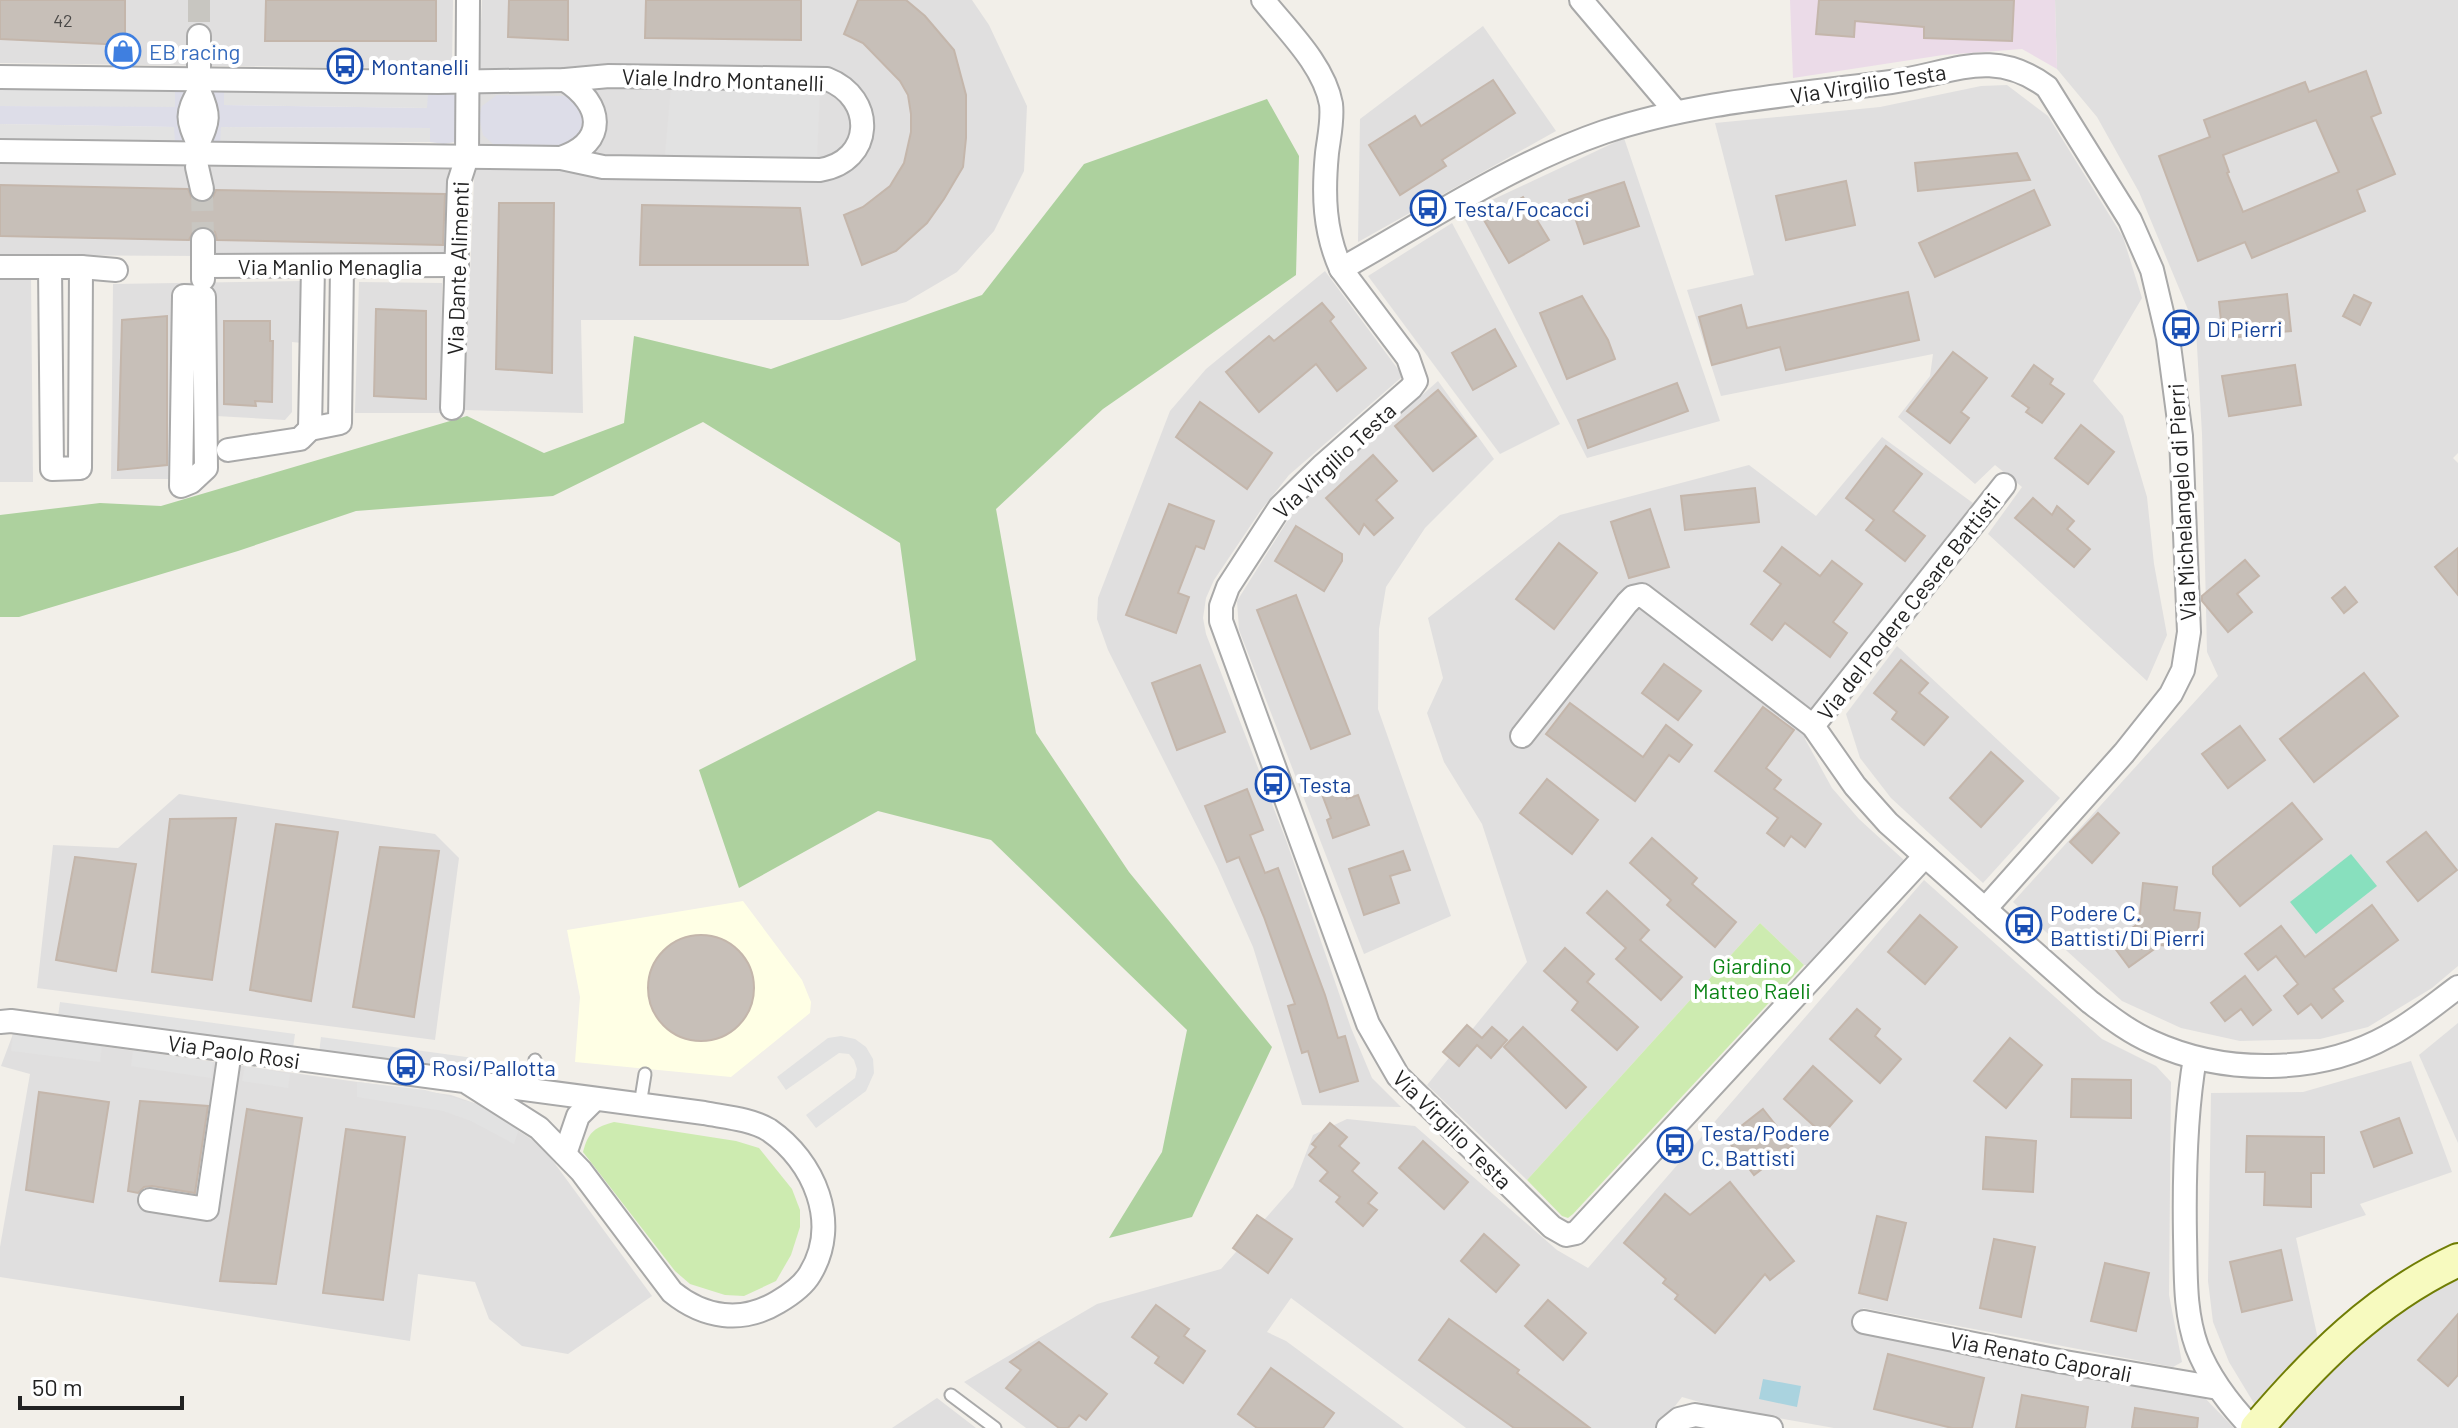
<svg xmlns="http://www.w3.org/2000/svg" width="2458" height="1428" font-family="Barlow,sans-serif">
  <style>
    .residential { fill: #e0dfdf }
    .industrial { fill: #ebdbe8 }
    .education { fill: #ffffe5 }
    .grass { fill: #cdebb0 }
    .forest { fill: #add19e }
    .pitch { fill: #88e0be }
    .parking { fill: #e2e2e2 }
    .plaza { fill: #dddde8 }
    .water { fill: #aad3df }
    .building { fill: #c7bfb8; stroke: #c4b6ab; stroke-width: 2; fill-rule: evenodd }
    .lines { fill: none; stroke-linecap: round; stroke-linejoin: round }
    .street-tunnel { stroke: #c8c6c1; stroke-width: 22; stroke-dasharray: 22 11; stroke-linecap: butt }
    .lane-casing { stroke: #a9a9a9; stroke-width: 15 }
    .street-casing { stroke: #a9a9a9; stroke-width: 26 }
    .secondary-casing { stroke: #707d05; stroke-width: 36 }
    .lane { stroke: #fff; stroke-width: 11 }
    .street { stroke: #fff; stroke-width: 22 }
    .secondary { stroke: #f7fabf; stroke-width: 32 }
    .labels { text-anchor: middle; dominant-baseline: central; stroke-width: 8; stroke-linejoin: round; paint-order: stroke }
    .number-label { font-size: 18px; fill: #4b4948 }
    .shop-label { font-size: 22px; fill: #366cbe; stroke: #fff; text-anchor: start }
    .transit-label { font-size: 22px; fill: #164399; stroke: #fff; text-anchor: start }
    .street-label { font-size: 22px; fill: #222; stroke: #fff }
    .park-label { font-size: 22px; fill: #0c8416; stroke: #fff }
  </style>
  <rect width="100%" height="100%" fill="#f2efe9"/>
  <g class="residential">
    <path d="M0,0H453L452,69L0,63Z"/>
    <path d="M482,0H972L989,25L1027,106L1024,171L994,231L957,272L906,302L840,320H581L583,413L464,410Z"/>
    <path d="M2055,0H2458V453L2453,458L2458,463V966L2432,988L2368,1027L2320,1039L2240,1041L2181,1028L2122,1001L2013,902L2218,676L2207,652L2202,434L2196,329L2139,192L2097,117L2057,69Z"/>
    <path d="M1483,26L1556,131L1358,242L1360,119Z"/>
    <path d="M2007,85L2048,116L2123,237L2142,298L2093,381L2123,416L2147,497L2154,564L2167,635L2147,681L1988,534L2022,487L1995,465L1975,484L1898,417L1930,376L1933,354L1721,396L1687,290L1754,275L1715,123L1880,107L1981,86Z"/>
    <path d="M1624,138L1720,421L1587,458L1462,214Z"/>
    <path d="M0,163L453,170L448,257L0,255Z"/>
    <path d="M1452,223L1560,424L1500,454L1368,276Z"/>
    <path d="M1325,271L1403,376L1289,475L1261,510L1214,580L1206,598L1203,618L1206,634L1286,840L1351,1028L1372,1078L1401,1107L1302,1105L1253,947L1217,866L1108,650L1097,619L1098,598L1170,411L1206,369Z"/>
    <path d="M0,277H31L33,482H0Z"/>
    <path d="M303,281L302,343L292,342V412L285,420L216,416L214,479H111L113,284Z"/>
    <path d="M359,282L442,283L441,413H355Z"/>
    <path d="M1438,381L1494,459L1425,528L1386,587L1379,629L1378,709L1451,916L1364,954L1239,630L1237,601L1291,515L1325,481Z"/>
    <path d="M1882,437L1973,503L1821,701L1805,739L1832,788L1859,819L1906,862L1813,965H1804L1760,923L1527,1180L1427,1085L1527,962L1482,824L1444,762L1427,713L1443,678L1428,618L1560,515L1749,465L1816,516Z"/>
    <path d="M1897,646L2060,798L1983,883L1891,798L1860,758L1846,714Z"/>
    <path d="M179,794L435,834L459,858L435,1040L37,988L53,845L118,848Z"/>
    <path d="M1924,880L2102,1039L2156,1066L2171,1082L2169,1295L2182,1362L2173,1367L1863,1308L1858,1332L2201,1394L2234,1428H1834L1717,1407L1682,1397L1658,1428H1466L1291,1298L1267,1332L1286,1341L1404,1428H1026L964,1382L1097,1304L1221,1269L1293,1187L1313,1135L1347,1119L1415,1126L1557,1250L1588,1268Z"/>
    <path d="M2458,1023V1143L2419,1055Z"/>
    <path d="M13,1034L451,1095L477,1104L542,1146L652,1296L568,1354L522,1346L489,1319L475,1282L418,1274L410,1341L0,1277V1247L30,1074L1,1066Z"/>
    <path d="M2411,1061L2452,1172L2360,1204L2366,1215L2296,1238L2318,1339L2255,1405L2229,1362L2213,1322L2208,1281L2211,1093L2303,1092Z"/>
    <path d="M2458,1276V1428H2273L2343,1352L2410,1304Z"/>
    <path d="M937,1398L976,1428H892Z"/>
  </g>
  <path class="industrial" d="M1790,0H2055L2057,69L2022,49L1943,55L1793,78Z"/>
  <path class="education" d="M743,901L802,980L811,1002L810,1013L731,1077L575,1062L580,997L567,930Z"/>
  <g class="grass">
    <path d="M1760,923L1804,965L1573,1214L1568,1218L1562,1216L1527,1180Z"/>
    <path d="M614,1122L736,1141L759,1148L792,1189L800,1210V1227L791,1255L776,1281L744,1296L725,1295L690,1284L675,1271L583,1152C588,1132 595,1127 614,1122Z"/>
  </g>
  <path class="forest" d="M1267,99L1299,156L1296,275L1103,409L996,509L1036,733L1129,872L1272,1047L1192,1217L1109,1238L1162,1152L1187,1030L991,840L878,811L739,888L699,770L916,660L900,543L703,422L553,496L356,511L238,551L19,617H0V515L100,503L161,506L467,416L544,453L624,423L634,336L771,369L982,295L1084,164Z"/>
  <path class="pitch" d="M2351,854L2377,886L2316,934L2290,902Z"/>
  <g class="parking">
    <path d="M671,87L820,88L817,158L665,155Z"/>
    <path d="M0,89L175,90V108L0,106Z"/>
    <path d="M224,91L428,94V108L224,105Z"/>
    <path d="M0,124L175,127V143L0,141Z"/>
    <path d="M220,127L430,128V142L220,144Z"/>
    <path d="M60,1002L295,1034L293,1048L58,1016Z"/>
    <path d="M13,1034L102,1045L100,1062L11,1051Z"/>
    <path d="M841,1036L855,1039L866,1047L873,1059L874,1073L866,1091L816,1128L806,1115L855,1078L857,1069L854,1060L849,1054L839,1053L786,1090L777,1077L828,1038Z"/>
    <path d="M321,1037L518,1064L516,1079L319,1053Z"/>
    <path d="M133,1051L213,1062L211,1078L131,1066Z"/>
    <path d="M245,1066L290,1074L288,1088L242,1081Z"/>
    <path d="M357,1082L425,1090L477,1104L519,1128L514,1144L471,1121L443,1111L357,1097Z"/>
  </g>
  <g class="plaza">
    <path d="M175,90L224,91V105L427,108L428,94L443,91L457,96L458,138L455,142L444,144L430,142V128L221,127L220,144L175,143L174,127L0,124V106L175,107Z"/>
    <path d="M497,95L566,96L573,101L583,116L581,131L566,145L493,144L483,135L479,117L482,106Z"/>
  </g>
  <path class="water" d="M1763,1379L1801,1386L1797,1407L1759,1399Z"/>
  <g class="building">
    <path d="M0,0H125V45L0,39Z"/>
    <path d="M266,0H436V41H265Z"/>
    <path d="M509,0H568V40L508,37Z"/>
    <path d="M646,0H801V40L645,38Z"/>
    <path d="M858,0H906L925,16L954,50L966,95V138L963,167L944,199L927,223L896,251L862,265L844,215L863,207L890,186L904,163L911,132V114L908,95L900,81L863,43L844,34Z"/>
    <path d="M1819,0H2014L2012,41L1924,38V27L1855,21L1854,37L1816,34Z"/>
    <path d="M2366,71L2381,113L2371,117L2395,174L2357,190L2365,211L2252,258L2245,242L2198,261L2159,156L2210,137L2204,120L2305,82L2309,92ZM2316,120L2339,172L2243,212L2227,173L2229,172L2223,155Z"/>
    <path d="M1493,80L1515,113L1442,160L1446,166L1400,195L1369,145L1415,116L1421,126Z"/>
    <path d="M2017,153L2030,180L1918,191L1915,163Z"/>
    <path d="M1846,181L1855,225L1786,240L1776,196Z"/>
    <path d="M1624,182L1639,226L1584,244L1569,200Z"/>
    <path d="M0,185L188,189L192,199L204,203L212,199L216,190L445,194L443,245L217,240L215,232L204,226L195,228L189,240L0,236Z"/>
    <path d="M2034,190L2050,225L1935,277L1919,243Z"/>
    <path d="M1523,197L1549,240L1509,263L1484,220Z"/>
    <path d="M499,203H554L552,373L496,369Z"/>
    <path d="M642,205L800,208L808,265H640Z"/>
    <path d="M1908,292L1919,340L1786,370L1780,347L1712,365L1699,317L1741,305L1747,328Z"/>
    <path d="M2287,294L2291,331L2223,339L2219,302Z"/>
    <path d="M2354,295L2371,303L2360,325L2343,316Z"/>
    <path d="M1582,296L1608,340L1615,359L1567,379L1540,313Z"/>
    <path d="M1322,303L1334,317L1330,321L1366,368L1337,391L1316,364L1259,412L1226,372L1269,336L1274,341Z"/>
    <path d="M376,309L426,311V399L374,396Z"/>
    <path d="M167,316V465L118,470L122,320Z"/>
    <path d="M224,321H270V341H273L272,402L255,401L256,406L224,404Z"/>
    <path d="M1495,329L1516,366L1473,390L1452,353Z"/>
    <path d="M1953,352L1987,378L1961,412L1969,418L1950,443L1907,411Z"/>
    <path d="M2034,365L2053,379L2050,384L2064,394L2042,423L2026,412L2029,408L2012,396Z"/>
    <path d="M2295,365L2301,405L2229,416L2222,376Z"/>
    <path d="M1677,383L1688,411L1588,448L1578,420Z"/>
    <path d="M1438,390L1476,436L1433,471L1395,426Z"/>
    <path d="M1200,402L1272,453L1247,489L1176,437Z"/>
    <path d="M2081,425L2114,452L2088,484L2055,458Z"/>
    <path d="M1886,446L1922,474L1893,511L1925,536L1905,561L1866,530L1874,520L1846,498Z"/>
    <path d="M1373,455L1397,481L1376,500L1393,518L1374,535L1364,524L1359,534L1326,498Z"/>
    <path d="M1755,488L1759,522L1685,530L1681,496Z"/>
    <path d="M2033,498L2052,515L2057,506L2074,521L2067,529L2090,549L2074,567L2015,518Z"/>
    <path d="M1169,504L1214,521L1204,549L1196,546L1178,593L1189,597L1176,633L1126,615Z"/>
    <path d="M1650,509L1669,567L1629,578L1611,522Z"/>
    <path d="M1296,526L1342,554V561L1324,591L1275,561Z"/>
    <path d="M1559,543L1597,573L1554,629L1516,599Z"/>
    <path d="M1782,547L1820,576L1832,561L1862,584L1833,622L1847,633L1830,657L1785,623L1772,640L1751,624L1781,584L1764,571Z"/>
    <path d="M2458,548V595L2435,567Z"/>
    <path d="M2245,560L2259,576L2237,594L2252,612L2228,632L2202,601V596Z"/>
    <path d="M2345,587L2357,602L2344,613L2332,598Z"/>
    <path d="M1296,595L1350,734L1311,749L1257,610Z"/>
    <path d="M1901,660L1928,683L1919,693L1948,717L1924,745L1892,719L1897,712L1874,693Z"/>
    <path d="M1664,664L1701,691L1678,720L1642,693Z"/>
    <path d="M1200,665L1225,732L1177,750L1152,683Z"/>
    <path d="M2364,673L2398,716L2314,782L2280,739Z"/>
    <path d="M1570,703L1643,757L1666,725L1692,745L1679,762L1669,755L1635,801L1546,734Z"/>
    <path d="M1763,707L1794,730L1766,768L1781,780L1774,789L1821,824L1805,847L1791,836L1784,846L1767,833L1778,818L1715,771Z"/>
    <path d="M2240,726L2265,760L2228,788L2202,754Z"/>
    <path d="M1991,752L2023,781L1981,827L1950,798Z"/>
    <path d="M1547,779L1598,820L1572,854L1520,813Z"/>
    <path d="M1340,782L1347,799L1358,795L1369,825L1333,838L1327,820L1331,818L1320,789Z"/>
    <path d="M1247,789L1263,830L1250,835L1265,873L1278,868L1325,995L1338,1038L1345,1036L1358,1081L1320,1092L1308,1051L1302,1053L1288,1006L1295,1004L1264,917L1239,857L1227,862L1205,806Z"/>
    <path d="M2292,803L2322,839L2240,906L2213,874V867Z"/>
    <path d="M2098,813L2119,833L2092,863L2070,842Z"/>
    <path d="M236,818L212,980L152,972L170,819Z"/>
    <path d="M276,824L338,832L311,1001L250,990Z"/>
    <path d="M2426,832L2457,870L2418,901L2387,862Z"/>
    <path d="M1652,838L1697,878L1692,884L1736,922L1715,947L1667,905L1671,900L1630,863Z"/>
    <path d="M380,847L439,851L414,1017L353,1007Z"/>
    <path d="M1403,851L1410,870L1390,876L1399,903L1364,915L1349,869Z"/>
    <path d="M75,857L136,864L116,971L56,960Z"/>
    <path d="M2143,883L2177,887L2174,910L2200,913L2196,949L2160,945L2129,967L2111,943L2139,923Z"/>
    <path d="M1607,891L1649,930L1640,940L1682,977L1661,1000L1616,959L1626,948L1587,913Z"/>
    <path d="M2372,905L2398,940L2333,989L2343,1001L2322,1018L2311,1004L2298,1014L2284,996L2298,984L2276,956L2258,970L2245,954L2281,926L2305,957Z"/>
    <path d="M1920,915L1957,947L1925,984L1888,952Z"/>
    <circle cx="701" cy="988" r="53"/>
    <path d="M1565,948L1594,974L1587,982L1638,1027L1617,1050L1572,1010L1578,1002L1544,971Z"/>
    <path d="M2245,976L2271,1010L2253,1025L2241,1009L2225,1021L2211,1003Z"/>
    <path d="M1857,1009L1880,1029L1875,1036L1901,1059L1880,1083L1830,1039Z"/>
    <path d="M1467,1025L1482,1038L1492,1027L1507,1040L1491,1058L1477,1045L1459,1066L1443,1052Z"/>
    <path d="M1523,1027L1586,1087L1566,1108L1504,1047Z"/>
    <path d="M2010,1038L2042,1065L2006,1108L1974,1081Z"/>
    <path d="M1813,1066L1852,1101L1823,1134L1784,1099Z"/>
    <path d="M2072,1079L2131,1080V1118L2071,1117Z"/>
    <path d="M39,1092L109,1102L93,1202L26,1190Z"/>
    <path d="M140,1101L208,1106L195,1193L152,1186L144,1187L138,1193L128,1191Z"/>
    <path d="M247,1109L302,1118L276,1284L220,1281Z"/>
    <path d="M1763,1109L1792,1146L1754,1175L1726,1138Z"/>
    <path d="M2399,1118L2412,1153L2374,1167L2361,1132Z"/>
    <path d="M1330,1123L1347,1137L1339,1146L1359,1163L1352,1171L1377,1193L1368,1203L1377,1210L1363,1226L1336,1202L1340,1197L1320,1181L1328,1172L1309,1155L1316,1147L1312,1144Z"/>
    <path d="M346,1129L405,1137L383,1300L323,1293Z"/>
    <path d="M2247,1136L2324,1137V1173H2311V1207L2264,1205L2265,1172H2246Z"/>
    <path d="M1986,1137L2036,1141L2033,1192L1983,1189Z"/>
    <path d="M1423,1141L1468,1182L1444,1209L1399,1168Z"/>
    <path d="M1730,1182L1794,1261L1770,1280L1765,1274L1715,1333L1675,1299L1678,1295L1663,1283L1666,1279L1624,1243L1665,1194L1690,1215Z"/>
    <path d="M1257,1215L1292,1239L1268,1273L1233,1248Z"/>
    <path d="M1877,1216L1906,1223L1887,1300L1859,1293Z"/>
    <path d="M1484,1234L1519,1265L1496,1292L1461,1261Z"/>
    <path d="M1994,1239L2035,1247L2021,1317L1980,1308Z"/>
    <path d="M2281,1250L2292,1300L2242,1312L2230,1262Z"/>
    <path d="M2105,1263L2149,1273L2136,1331L2091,1321Z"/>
    <path d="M1548,1300L1586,1333L1563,1360L1525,1326Z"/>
    <path d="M1156,1305L1189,1329L1184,1336L1205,1351L1183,1383L1155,1363L1159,1357L1132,1337Z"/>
    <path d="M2458,1314V1375L2448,1386L2418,1360Z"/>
    <path d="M1449,1319L1519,1370L1517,1373L1590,1428H1514L1419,1360Z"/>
    <path d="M1039,1342L1107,1394L1086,1420L1079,1415L1068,1428H1059L1006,1388L1021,1370L1010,1362Z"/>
    <path d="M1888,1354L1984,1378L1972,1428H1952L1874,1409Z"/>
    <path d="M1271,1368L1334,1413L1323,1428H1257L1238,1414Z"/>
    <path d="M2022,1395L2088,1407L2085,1428H2016Z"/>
    <path d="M2135,1408L2198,1418L2197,1428H2132Z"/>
  </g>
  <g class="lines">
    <g class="street-tunnel">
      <path d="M199,0V36"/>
      <path d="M202,189L203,240"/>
    </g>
    <g class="lane-casing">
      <g id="lane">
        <path d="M532,1091L535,1060"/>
        <path d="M640,1105L645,1074"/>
        <path d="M951,1395L995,1428"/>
      </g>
    </g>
    <g class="street-casing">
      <g id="street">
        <path d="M1263,0C1287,30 1324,65 1331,104C1333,120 1329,137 1327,153C1323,195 1324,231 1341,269"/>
        <path d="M1581,0L1676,112"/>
        <path d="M199,68V36"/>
        <path d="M0,77L438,82L565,80L609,76L827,79C876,98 874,161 820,170L603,167L561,158L0,151"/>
        <path d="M198,144C187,118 186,115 199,91"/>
        <path d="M198,144C209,120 210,115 199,91"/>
        <path d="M561,158C608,142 603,104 565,80"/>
        <path d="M197,167L202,189"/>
        <path d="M203,240V279"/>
        <path d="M204,266L457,265"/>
        <path d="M313,266L310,429L340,423L342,266"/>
        <path d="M0,267H81L116,270"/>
        <path d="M50,267L52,469L80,468L81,267"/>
        <path d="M184,296L204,297L206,468L191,482L181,486Z"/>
        <path d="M452,408L459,182L467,157L468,0"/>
        <path d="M228,450L300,439L310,429"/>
        <path d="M1813,726L2004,485"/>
        <path d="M1522,736L1627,603L1633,597L1642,595L1813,726L1855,786L1888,823L2090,1002C2110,1017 2129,1032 2152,1042C2224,1075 2318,1075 2388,1036C2413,1023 2435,1004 2458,987"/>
        <path d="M1925,856L1576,1233L1566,1235L1552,1227L1398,1076L1368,1024L1221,621V606L1228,587L1280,507L1322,466L1411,388L1416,381L1408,358L1341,269C1427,221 1511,164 1604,132C1697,101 1795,95 1891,82C1951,74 1992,46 2047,87L2130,220L2152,270L2168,338L2181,436L2189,632L2183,670L2171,694L2124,753L1985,909"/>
        <path d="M0,1022L11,1021L704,1113C724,1117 751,1119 769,1130C814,1161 841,1223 810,1274C803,1286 790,1295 778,1302C742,1324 704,1318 672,1292L581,1171L539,1128L468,1083"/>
        <path d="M2195,1058C2185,1116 2184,1177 2185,1237C2186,1274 2184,1311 2197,1347C2209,1378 2229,1404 2252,1428"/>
        <path d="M565,1154L578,1116L595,1099"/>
        <path d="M150,1200L207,1209L230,1051"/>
        <path d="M1864,1322L2059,1361L2218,1388"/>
        <path d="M1668,1428L1679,1419L1695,1415L1771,1428"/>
      </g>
    </g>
    <g class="secondary-casing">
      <path id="secondary" d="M2257,1428C2315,1360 2376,1298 2458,1260"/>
    </g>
    <use href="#lane" class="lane"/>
    <use href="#street" class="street"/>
    <use href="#secondary" class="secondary"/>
  </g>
  <defs>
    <g id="shop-ring" transform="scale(1.8)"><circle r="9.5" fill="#fff" stroke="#3f7fe0" stroke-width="1.5"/><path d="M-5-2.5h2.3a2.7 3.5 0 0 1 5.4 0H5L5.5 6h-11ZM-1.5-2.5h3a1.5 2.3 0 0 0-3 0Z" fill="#3f7fe0"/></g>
    <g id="bus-ring" transform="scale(1.8)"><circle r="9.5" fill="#fff" stroke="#1a4fb4" stroke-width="1.5"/><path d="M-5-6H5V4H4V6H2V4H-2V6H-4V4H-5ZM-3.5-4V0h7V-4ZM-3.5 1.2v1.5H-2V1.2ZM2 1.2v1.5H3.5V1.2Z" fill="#1a4fb4"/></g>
  </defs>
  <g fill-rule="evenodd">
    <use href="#shop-ring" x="123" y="51"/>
    <use href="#bus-ring" x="345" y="66"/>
    <use href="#bus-ring" x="1428" y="208"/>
    <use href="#bus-ring" x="2181" y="328"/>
    <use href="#bus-ring" x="1273" y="784"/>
    <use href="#bus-ring" x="2024" y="925"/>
    <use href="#bus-ring" x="406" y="1067"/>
    <use href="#bus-ring" x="1675" y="1145"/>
  </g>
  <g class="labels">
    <g class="number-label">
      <text x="63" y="20">42</text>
    </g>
    <g class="shop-label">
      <text x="149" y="51">EB racing</text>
    </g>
    <g class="transit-label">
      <text x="371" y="66">Montanelli</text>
      <text x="1454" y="208">Testa/Focacci</text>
      <text x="2207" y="328">Di Pierri</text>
      <text x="1299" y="784">Testa</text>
      <text x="2050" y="912">Podere C.<tspan x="2050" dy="25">Battisti/Di Pierri</tspan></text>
      <text x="432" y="1067">Rosi/Pallotta</text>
      <text x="1701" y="1132">Testa/Podere<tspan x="1701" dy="25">C. Battisti</tspan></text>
    </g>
    <g class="street-label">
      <text transform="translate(723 79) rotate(2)">Viale Indro Montanelli</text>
      <text transform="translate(1868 83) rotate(-9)">Via Virgilio Testa</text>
      <text x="330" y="266">Via Manlio Menaglia</text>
      <text transform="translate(457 268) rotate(-88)">Via Dante Alimenti</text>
      <text transform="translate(1334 460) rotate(-43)">Via Virgilio Testa</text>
      <text transform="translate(2181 502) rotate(-93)">Via Michelangelo di Pierri</text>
      <text transform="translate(1908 606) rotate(-52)">Via del Podere Cesare Battisti</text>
      <text transform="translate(234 1051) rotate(8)">Via Paolo Rosi</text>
      <text transform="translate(1453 1129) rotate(45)">Via Virgilio Testa</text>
      <text transform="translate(2041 1356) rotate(11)">Via Renato Caporali</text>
    </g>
    <g class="park-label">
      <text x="1752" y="965">Giardino<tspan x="1752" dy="25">Matteo Raeli</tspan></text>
    </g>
  </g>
  <path d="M20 1396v12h162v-12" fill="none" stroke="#222222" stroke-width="4"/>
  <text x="32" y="1396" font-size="24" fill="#222222" stroke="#ffffff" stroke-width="6" paint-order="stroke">50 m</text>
</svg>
